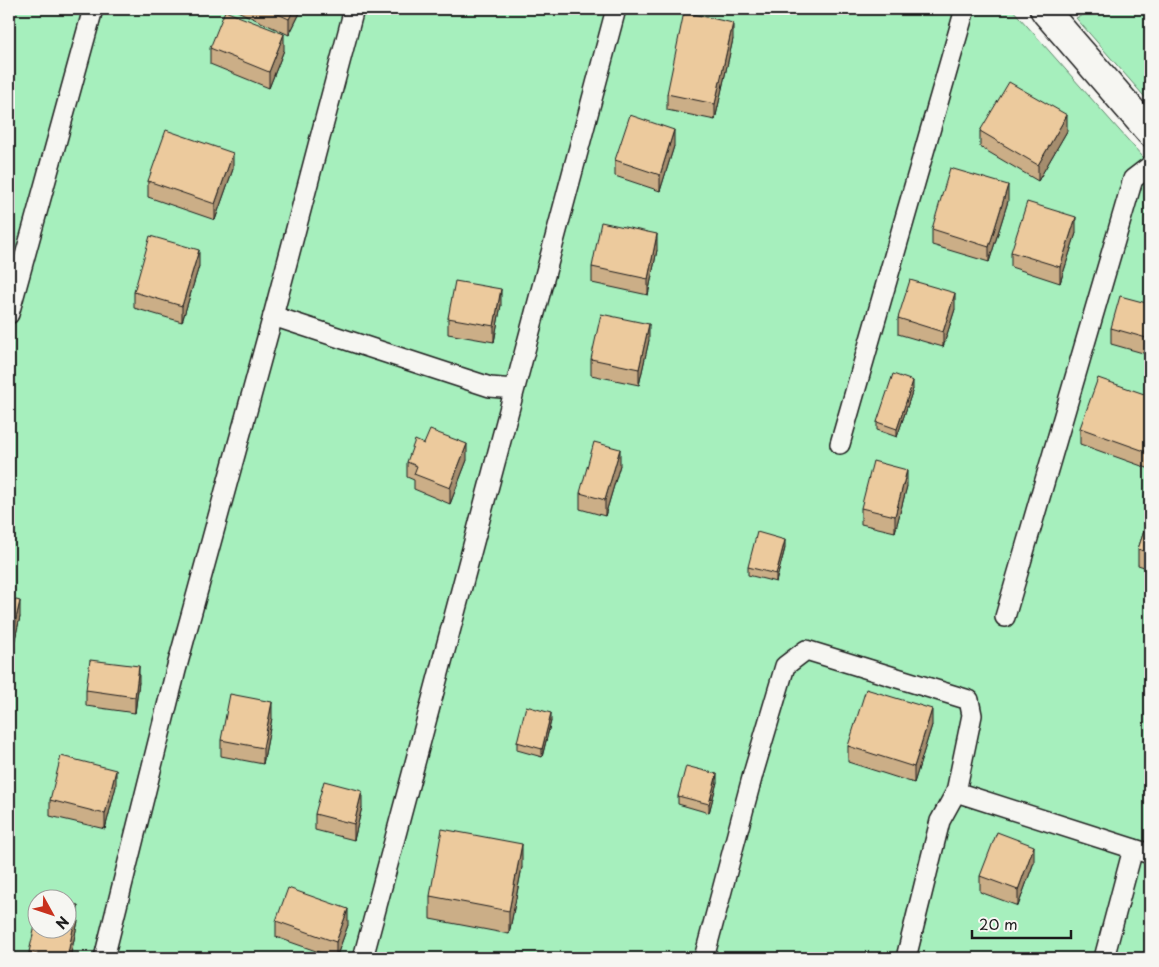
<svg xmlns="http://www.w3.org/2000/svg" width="1159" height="967" font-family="'Playpen Sans',sans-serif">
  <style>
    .green { fill: #a6efbd; stroke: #61866c; fill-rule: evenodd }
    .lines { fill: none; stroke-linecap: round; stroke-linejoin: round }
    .service-casing { stroke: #1c1c1c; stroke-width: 22 }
    .minor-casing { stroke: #1c1c1c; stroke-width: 31 }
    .service { stroke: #f6f6f2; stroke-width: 19 }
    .minor { stroke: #f6f6f2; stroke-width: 28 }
    .wall { fill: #cbae87; stroke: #1c1c1c }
    .shaded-wall { fill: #a58d6e; stroke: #1c1c1c }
    .building { fill: #ecca9d; stroke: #1c1c1c }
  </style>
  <rect width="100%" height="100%" fill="#f6f6f2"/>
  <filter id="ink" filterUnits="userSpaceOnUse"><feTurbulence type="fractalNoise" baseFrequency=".02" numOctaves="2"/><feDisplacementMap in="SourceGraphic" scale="10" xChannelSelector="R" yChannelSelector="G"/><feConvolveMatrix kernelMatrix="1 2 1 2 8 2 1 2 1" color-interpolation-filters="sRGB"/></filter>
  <g filter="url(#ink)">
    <g class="green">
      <path d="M9,9H1012L1150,165V958H9ZM38,900H68V930H38Z"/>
      <path d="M1097,9H1150V103L1076,18Z"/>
    </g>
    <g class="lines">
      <g class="service-casing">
        <g id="service">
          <path d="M9,314L93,9"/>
          <path d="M273,316L490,387L514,389"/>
          <path d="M840,444L965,9"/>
          <path d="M1005,617L1133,179L1150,166"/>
          <path d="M956,792L1150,854"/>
          <path d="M104,958L176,670L273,316L354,9"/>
          <path d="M363,958L616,9"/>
          <path d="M704,958L753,774L785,666L806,650L969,700L972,715L956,792L940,821L906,958"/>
          <path d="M1104,958L1133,849"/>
        </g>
      </g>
      <g class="minor-casing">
        <path id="minor" d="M1044,9L1046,12L1150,132"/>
      </g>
      <use href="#service" class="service"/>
      <use href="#minor" class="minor"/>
    </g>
    <g class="wall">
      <path d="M9,9H15L10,30L9,29Z"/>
      <path d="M233,9H302L289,35Z"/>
      <path d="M733,39L715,120L667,110V94Z"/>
      <path d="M210,48L284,50L269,88L210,64Z"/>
      <path d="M980,131H1067L1038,181L980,147Z"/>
      <path d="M674,146L660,191L615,176V160Z"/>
      <path d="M233,169L215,220L148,197V181Z"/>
      <path d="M1008,201L989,262L932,245V229Z"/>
      <path d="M1076,233L1060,283L1011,267V252Z"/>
      <path d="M657,250L648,295L592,283V267Z"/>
      <path d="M199,266L182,322L134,308V292Z"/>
      <path d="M1150,304V355L1111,344V328Z"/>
      <path d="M501,305L494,342L448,334V318Z"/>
      <path d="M955,309L943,347L898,334V318Z"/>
      <path d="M649,340L639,385L591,375V359Z"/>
      <path d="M913,389L897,437L877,430V422Z"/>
      <path d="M1150,396V469L1080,444V428Z"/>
      <path d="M467,460L450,504L414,489V480L407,477V462Z"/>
      <path d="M620,465L605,516L580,509V493Z"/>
      <path d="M907,486L895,532L861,524V508Z"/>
      <path d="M1150,513V569L1138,565V549Z"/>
      <path d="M785,548L776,582L748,575V567Z"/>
      <path d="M9,598L20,617L12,652H9Z"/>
      <path d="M139,682L135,713L86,706V690Z"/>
      <path d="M272,718L263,764L221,756V740Z"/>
      <path d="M551,721L542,757L517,750V742Z"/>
      <path d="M932,725L914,783L848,762V746Z"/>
      <path d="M717,782L709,813L678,804V796Z"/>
      <path d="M116,786L105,829L50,816V800Z"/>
      <path d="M362,807L354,840L315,830V814Z"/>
      <path d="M1034,862L1018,906L980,892V876Z"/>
      <path d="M522,867L509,934L430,919V896Z"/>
      <path d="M78,921L70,958H29V952Z"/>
      <path d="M276,921L348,925L336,958L276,937Z"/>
    </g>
    <g class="shaded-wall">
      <path d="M11,9H15L10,30V14Z"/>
      <path d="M294,9H302L289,35V19Z"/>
      <path d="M733,23V39L715,120V104Z"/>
      <path d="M284,34V50L269,88V72Z"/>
      <path d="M1067,115V131L1038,181V165Z"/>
      <path d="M674,130V146L660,191V175Z"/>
      <path d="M233,153V169L215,220V204Z"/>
      <path d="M1008,185V201L989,262V247Z"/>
      <path d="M1076,217V233L1060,283V267Z"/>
      <path d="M657,234V250L648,295V279Z"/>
      <path d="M199,250V266L182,322V306Z"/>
      <path d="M501,289V305L494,342V326Z"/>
      <path d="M955,293V309L943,347V332Z"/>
      <path d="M649,324V340L639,385V369Z"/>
      <path d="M913,381V389L897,437V429Z"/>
      <path d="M467,444V460L450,504V488Z"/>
      <path d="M620,449V465L605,516V500Z"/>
      <path d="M907,470V486L895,532V516Z"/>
      <path d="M785,540V548L776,582V574Z"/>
      <path d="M20,601V617L12,652V636Z"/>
      <path d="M139,666V682L135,713V697Z"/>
      <path d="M272,702V718L263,764V748Z"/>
      <path d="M932,709V725L914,783V767Z"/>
      <path d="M551,713V721L542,757V749Z"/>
      <path d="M116,770V786L105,829V814Z"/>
      <path d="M717,774V782L709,813V804Z"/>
      <path d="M362,791V807L354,840V824Z"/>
      <path d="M522,844V867L509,934V911Z"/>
      <path d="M1034,846V862L1018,906V890Z"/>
      <path d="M78,905V921L70,958H67Z"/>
      <path d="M348,909V925L336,958V942Z"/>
    </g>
    <g class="building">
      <path d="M9,9H11L10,14L9,13Z"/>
      <path d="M267,9H294L289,19Z"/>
      <path d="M225,11L284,34L269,72L210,48Z"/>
      <path d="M684,12L733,23L715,104L667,94Z"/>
      <path d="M1009,82L1067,115L1038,165L980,131Z"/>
      <path d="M630,115L674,130L660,175L615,160Z"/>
      <path d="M166,130L233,153L215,204L148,181Z"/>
      <path d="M950,168L1008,185L989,247L932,229Z"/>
      <path d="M1027,202L1076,217L1060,267L1011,252Z"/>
      <path d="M601,222L657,234L648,279L592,267Z"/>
      <path d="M150,236L199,250L182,306L134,292Z"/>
      <path d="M910,280L955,293L943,332L898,318Z"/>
      <path d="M455,281L501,289L494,326L448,318Z"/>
      <path d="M1120,296L1150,304V339L1111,328Z"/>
      <path d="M601,314L649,324L639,369L591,359Z"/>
      <path d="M893,374L913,381L897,429L877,422Z"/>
      <path d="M1098,378L1150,396V453L1080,428Z"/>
      <path d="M430,430L467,444L450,488L414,474L417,466L407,462L415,440L424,444Z"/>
      <path d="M594,442L620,449L605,500L580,493Z"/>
      <path d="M873,461L907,470L895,516L861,508Z"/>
      <path d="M1150,513V553L1138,549Z"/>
      <path d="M757,532L785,540L776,574L748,567Z"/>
      <path d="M9,598L20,601L12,636H9Z"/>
      <path d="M90,660L139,666L135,697L86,690Z"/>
      <path d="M866,689L932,709L914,767L848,746Z"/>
      <path d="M230,694L272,702L263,748L221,740Z"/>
      <path d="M526,706L551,713L542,749L517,742Z"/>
      <path d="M61,756L116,770L105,814L50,800Z"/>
      <path d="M686,766L717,774L709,804L678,796Z"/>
      <path d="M324,781L362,791L354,824L315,814Z"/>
      <path d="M442,829L522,844L509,911L430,896Z"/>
      <path d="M997,832L1034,846L1018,890L980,876Z"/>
      <path d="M288,888L348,909L336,942L276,921Z"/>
      <path d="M41,897L52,900H40Z"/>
      <path d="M68,903L78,905L67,958H57L29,952L38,913V930H68Z"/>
    </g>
  </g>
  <rect width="1159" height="967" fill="none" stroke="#f6f6f2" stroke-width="30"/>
  <rect x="15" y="15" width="1129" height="937" fill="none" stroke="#1c1c1c" stroke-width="2" filter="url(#ink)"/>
  <g transform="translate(52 914) rotate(130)"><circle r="24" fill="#f6f6f2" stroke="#9f9f9c"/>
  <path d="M0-4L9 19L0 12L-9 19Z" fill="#c8321e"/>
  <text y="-8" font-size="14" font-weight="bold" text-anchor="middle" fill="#1c1c1c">N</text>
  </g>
  <path d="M972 930v8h99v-8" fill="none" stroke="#1c1c1c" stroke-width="2.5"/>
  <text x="979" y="930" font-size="15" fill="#1c1c1c" stroke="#f6f6f2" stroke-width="4" paint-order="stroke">20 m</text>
</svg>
